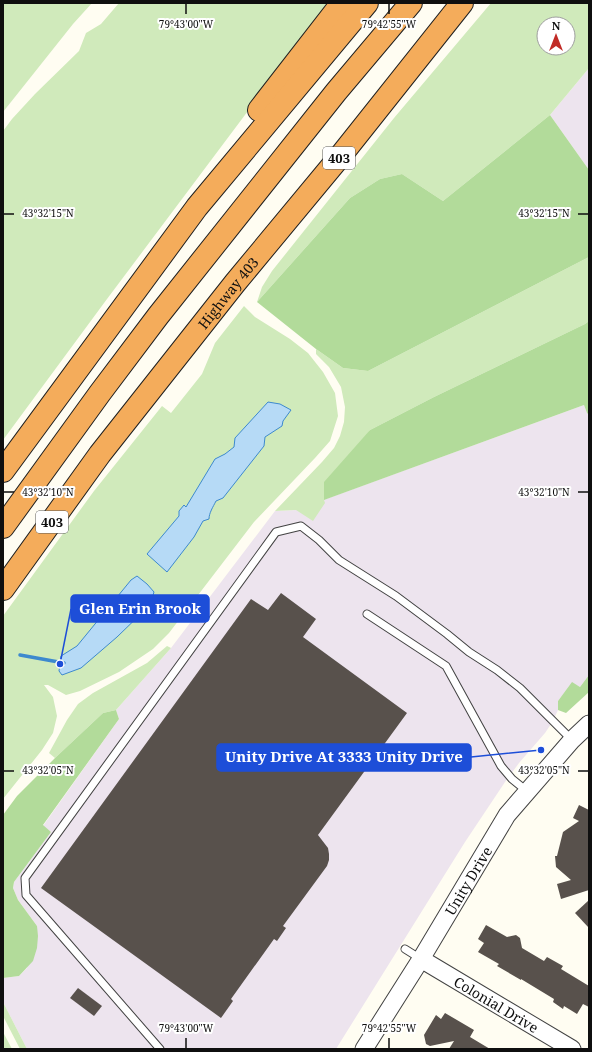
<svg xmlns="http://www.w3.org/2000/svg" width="592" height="1052" font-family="'Noto Serif',serif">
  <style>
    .industrial { fill: #ede4ee }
    .green { fill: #d0eabb; fill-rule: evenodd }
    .forest { fill: #b2db9a }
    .water { fill: #b6daf6; stroke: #3d89ce }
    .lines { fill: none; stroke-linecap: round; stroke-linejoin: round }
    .stream { stroke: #3d89ce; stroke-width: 3.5 }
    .building { fill: #58514c }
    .service-casing { stroke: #424242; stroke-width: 9 }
    .tertiary-casing { stroke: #424242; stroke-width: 19 }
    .motorway-casing { stroke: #202020; stroke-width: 24 }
    .service { stroke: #fff; stroke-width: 7 }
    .tertiary { stroke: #fff; stroke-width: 17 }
    .motorway { stroke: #f4ac5b; stroke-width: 22 }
    .ticks { fill: none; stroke: #0f0f0f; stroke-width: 1.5 }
    .labels { text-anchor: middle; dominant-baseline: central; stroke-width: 4; stroke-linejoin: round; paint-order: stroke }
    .shield { fill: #fff; stroke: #575757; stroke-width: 1 }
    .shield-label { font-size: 13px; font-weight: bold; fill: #0f0f0f }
    .street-label { font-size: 14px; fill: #0f0f0f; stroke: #fff }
    .ticks-label { font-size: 10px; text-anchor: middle; fill: #0f0f0f; stroke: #fff; stroke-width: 4; stroke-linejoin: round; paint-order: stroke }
    .leader { fill: none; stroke: #1d4ed8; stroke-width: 1.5 }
    .callout-dot { fill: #1d4ed8; stroke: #fff; stroke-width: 1.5 }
    .callout { fill: #1d4ed8; stroke: #1d4ed8; stroke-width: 1.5 }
    .callout-label { font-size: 15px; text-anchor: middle; font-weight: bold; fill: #fff }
  </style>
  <rect width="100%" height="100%" fill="#fffdf2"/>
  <g class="industrial">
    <path d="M589,68V170L550,115Z"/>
    <path d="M584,405L587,413L589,415V675L580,687L572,683L558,701V710L553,721L545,733L519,763L505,782L465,842L336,1049H27L3,1002V978L19,976L27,968L37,926L18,900L13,888L14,882L51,832L43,826L119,719L116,710L171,648L275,511L296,510Z"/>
  </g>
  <g class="green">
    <path d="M3,3H92L73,24L3,112Z"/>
    <path d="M119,3H329L107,299L3,440V131L12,119L35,94L79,51L86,33L101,24Z"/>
    <path d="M491,3H589V68L550,115L443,201L402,174L380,179L350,198L257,302L262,287L272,271L394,118ZM544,24H568V48H544Z"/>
    <path d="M589,257V321L585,324L434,397L370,430L324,500L325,503L313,521L296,510L275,511L322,462L334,448L340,436L344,422L345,407L341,387L329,367L316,354V349L343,368L368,371Z"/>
    <path d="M244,306L255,317L290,339L308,353L323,372L335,393L338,416L330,441L315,458L254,522L169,633L153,649L119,672L80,691L66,695L48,685H44L53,697L57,716L53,733L42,750L3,799V616L94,491L162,406L171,413L202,374L215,343Z"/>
    <path d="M167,646L171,648L116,710L103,713L55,758L49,753L67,720L78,704L93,693L147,663Z"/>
    <path d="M3,1002L27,1049H20L3,1016Z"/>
    <path d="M3,1032L12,1049H3Z"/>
  </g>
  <g class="forest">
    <path d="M550,115L589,170V257L368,371L343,368L316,349L257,302L350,198L380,179L402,174L443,201Z"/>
    <path d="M589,321V415L587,413L584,405L324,500V482L370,430L434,397L585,324Z"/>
    <path d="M589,675V692L566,713L558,710V701L572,682L580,687Z"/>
    <path d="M116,710L119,719L43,825L51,832L14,882L13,888L18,900L37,926L38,936L37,948L33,961L19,976L3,978V815L17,796L55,758L103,713Z"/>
  </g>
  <g class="water">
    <path d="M268,402L280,404L291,410L283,421L282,426L265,437L264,446L223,498L216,501C213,507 209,513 209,519L203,521L194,537L167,572L147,554L179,516V511L184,505L186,507L215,459L225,454L234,447L235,438Z"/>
    <path d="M137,576L147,584L154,592L150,605L117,637L81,668L62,675L59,671L61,656L77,646L131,580Z"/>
  </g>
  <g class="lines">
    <path class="stream" d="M20,655L64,663"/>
  </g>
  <g class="building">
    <path d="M281,593L316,619L303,637L407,713L318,835L328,848L329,854V860L327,866L283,926L286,928L277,941L274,939L231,999L233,1001L221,1018L41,888L251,599L268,610Z"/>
    <path d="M579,805L589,810V890L561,899L557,884L571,880L556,867L555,856H557L563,832L579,821L573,818Z"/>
    <path d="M589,900V928L575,913Z"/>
    <path d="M486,925L507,937L516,935L520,938L522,948L544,961L547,957L563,966L561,969L589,986V1007L583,1004L577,1014L564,1006L563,1009L553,1002L554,999L521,979V980L497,966L499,964L478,952L484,943L478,939Z"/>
    <path d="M78,988L102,1006L94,1016L70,998Z"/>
    <path d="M445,1013L474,1030L470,1037L490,1049H449L454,1041L430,1046L426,1044L424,1035L436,1015L441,1019Z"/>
  </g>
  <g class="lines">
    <g class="service-casing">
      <g id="service">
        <path d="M367,614L446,666L501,766L512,779L528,792"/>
        <path d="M405,949L421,959"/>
        <path d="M160,1049L26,895L25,878L276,532L301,526L319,540L339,560L396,596L447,634L469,652L497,670L520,688L572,740"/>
      </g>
    </g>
    <g class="tertiary-casing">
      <g id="tertiary">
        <path id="s1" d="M421,959L572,1049"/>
        <path id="s2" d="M364,1049L421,959L507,815L572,740L589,724"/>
      </g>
    </g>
    <g class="motorway-casing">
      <g id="motorway">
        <path d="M259,110L342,3"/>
        <path d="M3,471L197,207L367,3"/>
        <path d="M3,527L100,393L158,316L336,92L411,3"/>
        <path id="s3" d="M3,589L100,454L235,283L342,154L462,3"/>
      </g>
    </g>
    <use href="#service" class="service"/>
    <use href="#tertiary" class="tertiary"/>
    <use href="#motorway" class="motorway"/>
  </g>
  <path class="ticks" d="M186,4V14M389,4V14M4,214H14M578,214H588M4,492H14M578,492H588M4,771H14M578,771H588M186,1038V1048M389,1038V1048"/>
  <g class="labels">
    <g class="shield">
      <rect x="323" y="147" width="32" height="22" rx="3"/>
      <rect x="36" y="511" width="32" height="22" rx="3"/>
    </g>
    <g class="shield-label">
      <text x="339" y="158">403</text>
      <text x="52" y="522">403</text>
    </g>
    <g class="street-label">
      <text stroke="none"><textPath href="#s3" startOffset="372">Highway 403</textPath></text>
      <text stroke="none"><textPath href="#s2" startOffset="198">Unity Drive</textPath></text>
      <text stroke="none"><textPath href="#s1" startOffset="88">Colonial Drive</textPath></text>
    </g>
  </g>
  <g class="ticks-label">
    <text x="186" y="28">79°43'00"W</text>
    <text x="389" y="28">79°42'55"W</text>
    <text x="48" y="217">43°32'15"N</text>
    <text x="544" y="217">43°32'15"N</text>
    <text x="48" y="496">43°32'10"N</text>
    <text x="544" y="496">43°32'10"N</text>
    <text x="48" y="774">43°32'05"N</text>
    <text x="544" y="774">43°32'05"N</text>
    <text x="186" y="1032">79°43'00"W</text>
    <text x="389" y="1032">79°42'55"W</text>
  </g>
  <path class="leader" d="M60 664L71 609M541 750L471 757"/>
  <g class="callout-dot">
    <circle cx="60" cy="664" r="4"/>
    <circle cx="541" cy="750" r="4"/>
  </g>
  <g class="callout">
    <rect x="71" y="595" width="138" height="27" rx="4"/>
    <rect x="217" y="744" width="254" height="27" rx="4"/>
  </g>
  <g class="callout-label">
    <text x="140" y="614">Glen Erin Brook</text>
    <text x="344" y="762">Unity Drive At 3333 Unity Drive</text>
  </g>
  <rect width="592" height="1052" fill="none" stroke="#0f0f0f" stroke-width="8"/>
  <g transform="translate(556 36)"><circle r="19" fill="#ffffff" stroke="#9f9f9f"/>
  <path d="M0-3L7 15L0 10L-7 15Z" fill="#c12b26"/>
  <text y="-6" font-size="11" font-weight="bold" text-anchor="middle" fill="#0f0f0f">N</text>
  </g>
</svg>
